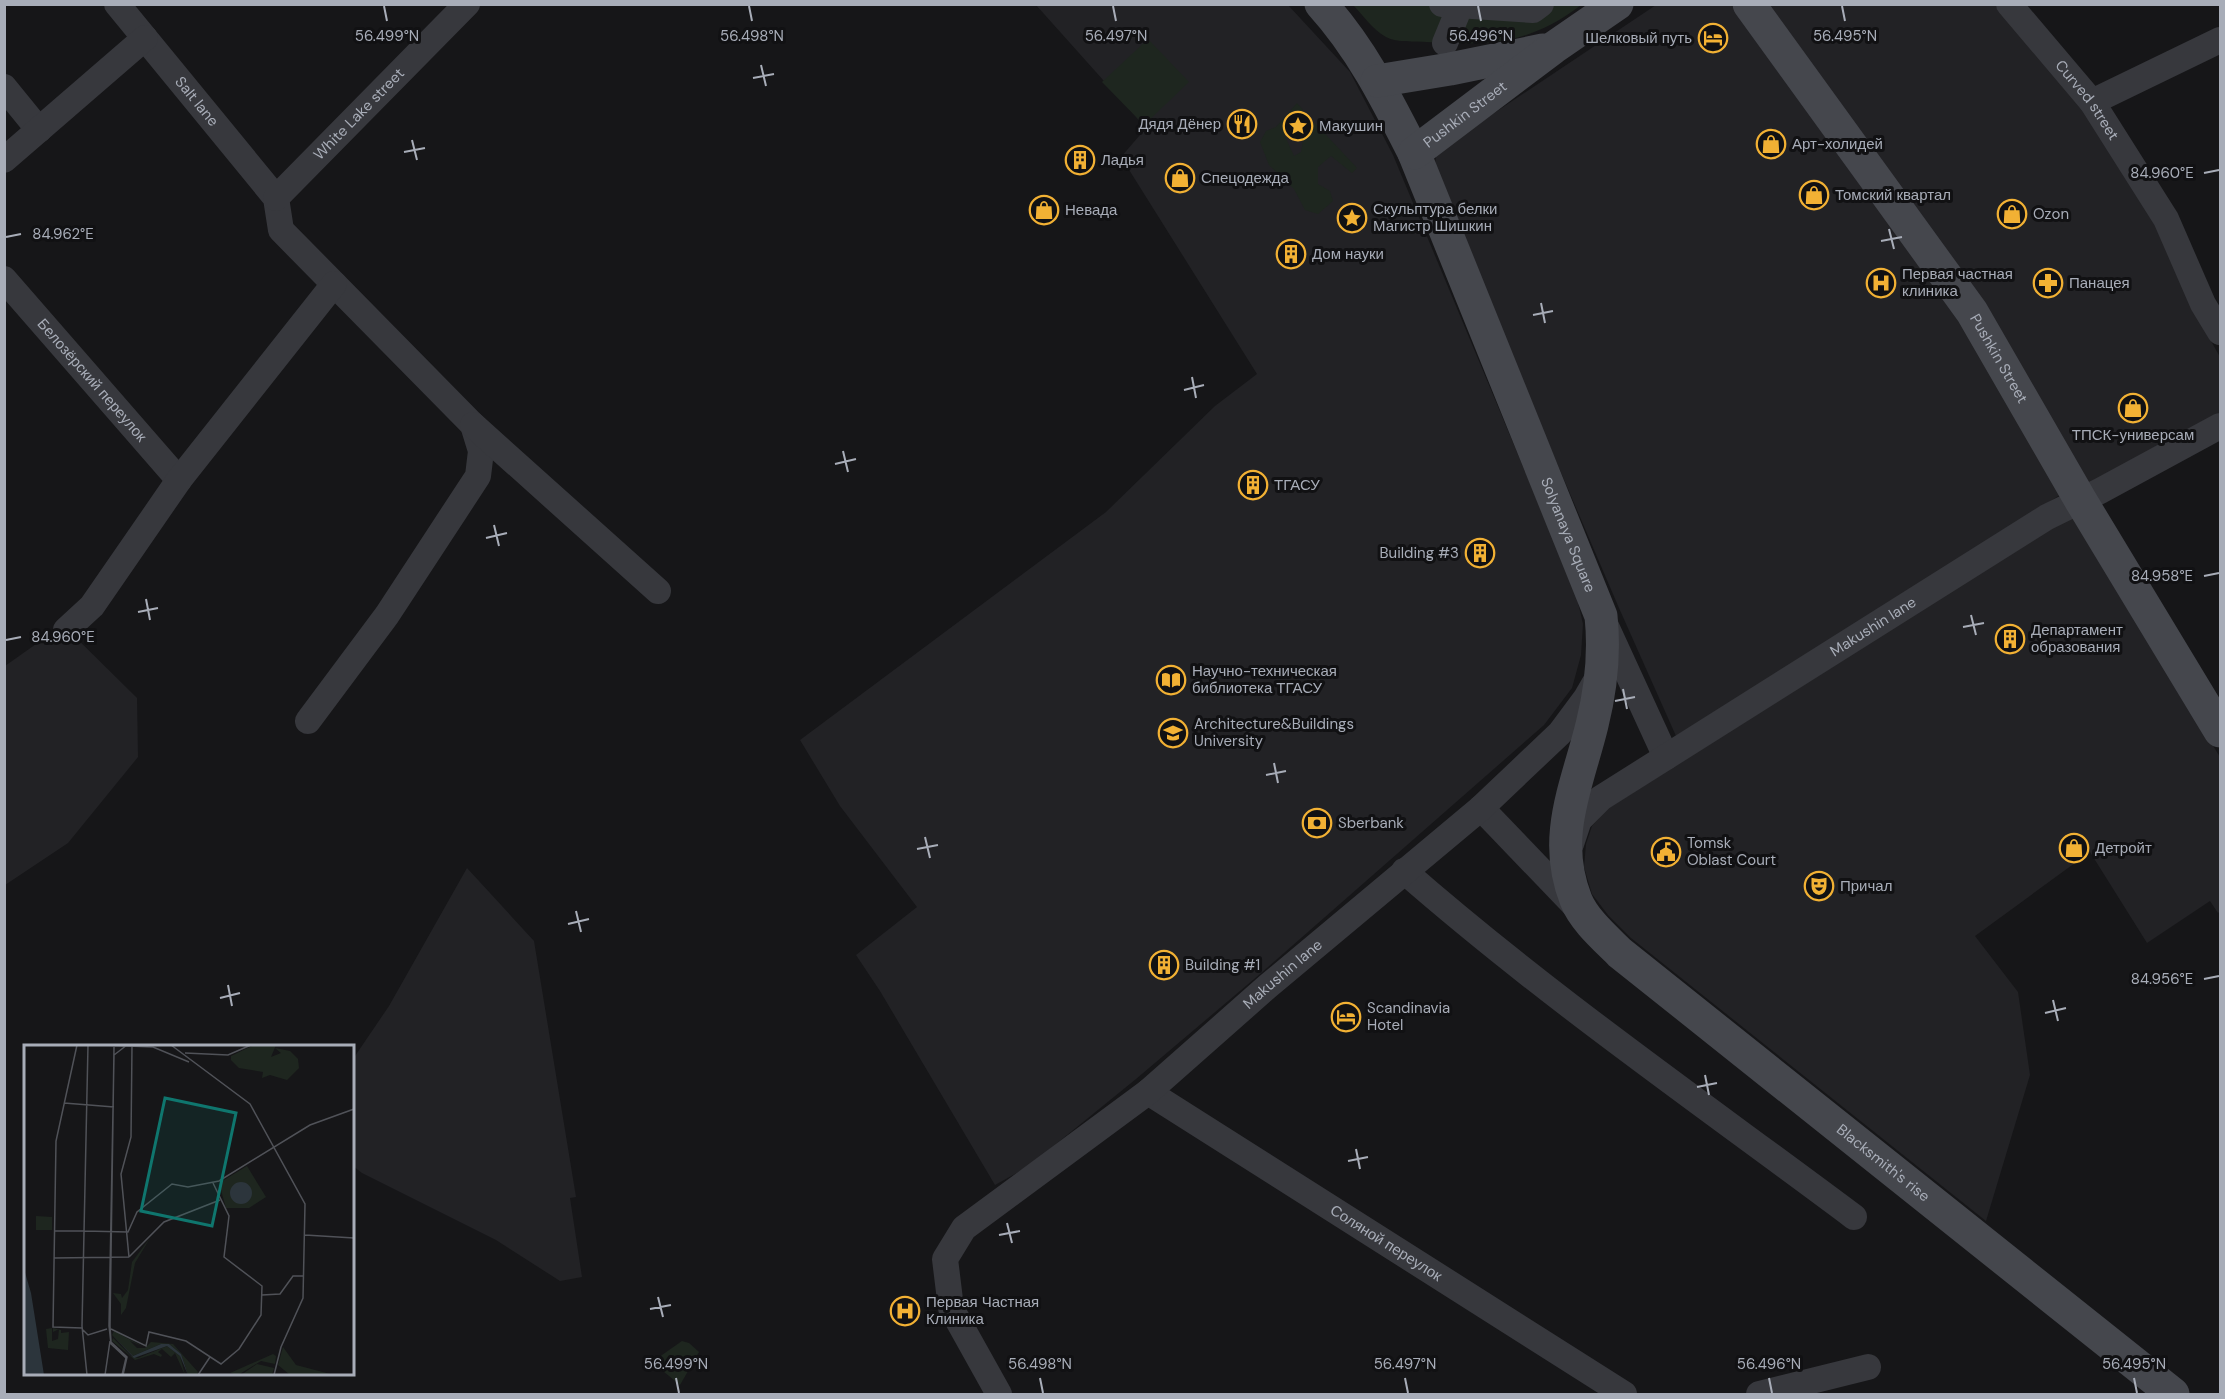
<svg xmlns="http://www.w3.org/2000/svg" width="2225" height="1399" font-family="'DM Sans',sans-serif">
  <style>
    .built { fill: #222225 }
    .green { fill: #1e261f }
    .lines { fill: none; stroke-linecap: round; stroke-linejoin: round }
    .street { stroke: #37383d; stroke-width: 26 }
    .secondary { stroke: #45474d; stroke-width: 33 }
    .ticks { fill: none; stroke: #a8adb8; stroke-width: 2 }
    .labels { text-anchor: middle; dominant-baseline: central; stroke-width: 6; stroke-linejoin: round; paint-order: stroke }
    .poi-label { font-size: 15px; fill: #a8adb8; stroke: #111113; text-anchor: start }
    .street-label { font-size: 15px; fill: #a8adb8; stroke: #111113 }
    .inset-road { fill: none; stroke: #505258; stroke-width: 1.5 }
    .view { fill: #0f766e; fill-opacity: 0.15; stroke: #0f766e; stroke-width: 3 }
    .inset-edge { fill: none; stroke: #a8adb8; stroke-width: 3 }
    .ticks-label { font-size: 15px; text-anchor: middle; fill: #a8adb8; stroke: #111113; stroke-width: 6; stroke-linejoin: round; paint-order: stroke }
  </style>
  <rect width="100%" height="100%" fill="#161618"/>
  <g class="built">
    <path d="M1036,5H1288L1350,72L1393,155L1572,584L1577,598L1583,624L1581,655L1572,688L1544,725L1260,974L1136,1079L1029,1166L995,1185L880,991L856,955L917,907L840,806L800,740L1106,512L1215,406L1257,374L1121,157L1146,128Z"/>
    <path d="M1656,5H1731L1960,321L2060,495L1676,736L1619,608L1496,321L1435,164L1436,156L1442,148Z"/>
    <path d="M1769,5H1997L2084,107L2158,220L2193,309L2220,357V413L2090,487Z"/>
    <path d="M2071,516L2220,757V911L2218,913L2210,901L2147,943L2090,852L1975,936L2018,992L2030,1075L1986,1221L1631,938L1608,915L1592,894L1584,867L1586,844L1592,826L1607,809Z"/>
    <path d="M63,625L137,698L138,757L68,843L5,885V666Z"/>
    <path d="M467,868L534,941L576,1197L570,1198L582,1277L560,1281L496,1240L362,1173L353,1166V1059L389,1006Z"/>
  </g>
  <g class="green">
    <path d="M1353,5H1581C1530,44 1490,46 1427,42C1414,41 1398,43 1386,37C1373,30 1363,15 1353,5Z"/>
    <path d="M1148,39L1189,82L1144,125L1102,82Z"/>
    <path d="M1297,103L1303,110L1284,134L1294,156L1301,152L1305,131L1315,123L1357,168L1352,173L1331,156L1318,167V184L1330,191L1333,201L1318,214L1305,210L1294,189L1269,165L1260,142L1266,131L1276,127Z"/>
    <path d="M682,1341L689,1343L699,1352L680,1385L652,1362Z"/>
  </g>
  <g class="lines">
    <g class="street">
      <path id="s1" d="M117,4L276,198L281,230L473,425L481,451L478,476L387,615L308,721"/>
      <path d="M1442,4L1533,10L1541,4"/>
      <path id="s2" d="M2009,4L2092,102L2166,219L2203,304L2220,332"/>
      <path d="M1445,43L1461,4"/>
      <path d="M4,87L39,130"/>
      <path d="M2092,102L2220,40"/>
      <path d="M4,160L145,38"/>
      <path id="s3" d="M276,198L467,4"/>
      <path id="s4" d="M4,279L179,480"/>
      <path d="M473,425L658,591"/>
      <path d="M1605,624L1666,757"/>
      <path d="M66,630L92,606L179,480L334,284"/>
      <path d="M1481,808L1577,908"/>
      <path id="s5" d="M1571,844L1579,820L1601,798L2047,517L2100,491L2220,426"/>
      <path d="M1404,871C1547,996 1703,1104 1854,1217"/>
      <path id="s6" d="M1148,1092L1624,1394"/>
      <path id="s7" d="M999,1394L951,1308L945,1259L964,1228L1148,1092L1268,986L1481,808L1560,733L1586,698L1597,679"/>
      <path d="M1759,1394L1868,1367"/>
    </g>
    <g class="secondary">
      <path id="s8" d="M1321,4C1361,48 1387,100 1414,153L1601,616C1605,654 1601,689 1592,725C1577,786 1551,837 1576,900C1584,920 1605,938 1620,953L2173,1394"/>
      <path id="s9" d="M1749,4L1972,312L2081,501L2220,731"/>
      <path d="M1377,81L1450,69L1543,50"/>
      <path id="s10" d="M1414,153L1553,48L1617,4"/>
    </g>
  </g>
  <path class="ticks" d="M384,6L387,21M749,6L752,21M1113,6L1116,21M1478,6L1481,21M1842,6L1845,21M761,65L766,86M753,78L774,74M412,140L417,160M404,152L425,148M2204,173L2219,170M1889,229L1894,249M6,237L21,234M1881,241L1902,237M1541,303L1545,323M1533,315L1553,311M1192,377L1196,398M1184,390L1204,385M843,451L848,472M835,464L856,459M494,525L499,546M486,538L507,533M2204,576L2219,573M146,599L150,620M138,612L158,608M1971,615L1976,635M1963,627L1984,623M6,640L21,637M1623,689L1627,709M1615,701L1635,697M1274,763L1278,783M1266,775L1286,771M925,837L930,858M917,849L938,845M576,911L581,932M568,924L589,919M2204,979L2219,976M228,985L232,1006M220,998L240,993M2053,1000L2058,1021M2045,1013L2066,1008M1705,1075L1709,1095M1697,1087L1717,1083M1356,1149L1360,1169M1348,1161L1368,1157M1007,1223L1012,1243M999,1235L1020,1231M658,1297L663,1317M650,1309L671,1305M676,1378L679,1393M1040,1378L1043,1393M1405,1378L1408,1393M1769,1378L1772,1393M2134,1378L2137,1393"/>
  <defs>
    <g id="hotel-ring" transform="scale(1.5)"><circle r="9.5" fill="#111113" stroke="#f2b134" stroke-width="1.5"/><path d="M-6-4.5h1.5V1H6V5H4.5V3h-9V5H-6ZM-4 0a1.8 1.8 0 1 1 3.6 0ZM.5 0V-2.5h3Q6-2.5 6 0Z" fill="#f2b134"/></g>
    <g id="restaurant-ring" transform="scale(1.5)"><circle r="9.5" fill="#111113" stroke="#f2b134" stroke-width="1.5"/><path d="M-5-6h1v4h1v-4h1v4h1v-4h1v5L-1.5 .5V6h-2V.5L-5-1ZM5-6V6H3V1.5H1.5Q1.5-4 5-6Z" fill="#f2b134"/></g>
    <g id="sight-ring" transform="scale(1.5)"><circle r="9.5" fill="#111113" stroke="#f2b134" stroke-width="1.5"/><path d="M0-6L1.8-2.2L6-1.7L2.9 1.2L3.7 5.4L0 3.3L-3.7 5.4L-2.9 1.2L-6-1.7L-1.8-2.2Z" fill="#f2b134"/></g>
    <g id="shop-ring" transform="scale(1.5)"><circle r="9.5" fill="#111113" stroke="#f2b134" stroke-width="1.5"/><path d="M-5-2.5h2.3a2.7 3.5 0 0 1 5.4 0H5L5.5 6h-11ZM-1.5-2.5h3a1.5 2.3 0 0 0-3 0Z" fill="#f2b134"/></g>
    <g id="building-ring" transform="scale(1.5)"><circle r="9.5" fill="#111113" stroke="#f2b134" stroke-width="1.5"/><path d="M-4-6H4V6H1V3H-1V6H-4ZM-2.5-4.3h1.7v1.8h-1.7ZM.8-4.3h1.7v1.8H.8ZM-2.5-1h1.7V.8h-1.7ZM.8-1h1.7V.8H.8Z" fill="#f2b134"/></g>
    <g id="hospital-ring" transform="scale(1.5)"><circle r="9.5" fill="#111113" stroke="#f2b134" stroke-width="1.5"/><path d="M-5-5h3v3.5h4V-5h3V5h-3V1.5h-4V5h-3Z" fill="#f2b134"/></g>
    <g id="pharmacy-ring" transform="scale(1.5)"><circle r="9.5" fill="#111113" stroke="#f2b134" stroke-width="1.5"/><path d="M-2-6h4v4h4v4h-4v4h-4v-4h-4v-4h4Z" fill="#f2b134"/></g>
    <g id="library-ring" transform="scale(1.5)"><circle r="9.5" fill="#111113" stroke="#f2b134" stroke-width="1.5"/><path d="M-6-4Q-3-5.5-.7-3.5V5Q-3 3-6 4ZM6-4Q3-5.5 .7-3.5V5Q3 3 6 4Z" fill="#f2b134"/></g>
    <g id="university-ring" transform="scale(1.5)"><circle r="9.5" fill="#111113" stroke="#f2b134" stroke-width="1.5"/><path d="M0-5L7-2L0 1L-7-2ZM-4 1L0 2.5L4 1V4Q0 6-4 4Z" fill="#f2b134"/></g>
    <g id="bank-ring" transform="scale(1.5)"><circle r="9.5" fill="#111113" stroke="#f2b134" stroke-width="1.5"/><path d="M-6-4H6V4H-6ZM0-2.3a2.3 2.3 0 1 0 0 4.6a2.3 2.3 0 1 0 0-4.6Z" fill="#f2b134"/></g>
    <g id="civic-ring" transform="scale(1.5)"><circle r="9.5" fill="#111113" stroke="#f2b134" stroke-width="1.5"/><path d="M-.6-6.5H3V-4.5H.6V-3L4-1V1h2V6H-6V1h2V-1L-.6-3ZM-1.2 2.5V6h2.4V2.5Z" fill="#f2b134"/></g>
    <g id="theatre-ring" transform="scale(1.5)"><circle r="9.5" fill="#111113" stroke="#f2b134" stroke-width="1.5"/><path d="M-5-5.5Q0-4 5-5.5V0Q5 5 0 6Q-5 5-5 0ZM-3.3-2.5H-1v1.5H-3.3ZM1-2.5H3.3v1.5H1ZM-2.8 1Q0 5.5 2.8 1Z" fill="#f2b134"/></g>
  </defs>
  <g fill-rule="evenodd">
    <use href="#hotel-ring" x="1713" y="38"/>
    <use href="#restaurant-ring" x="1242" y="124"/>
    <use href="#sight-ring" x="1298" y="126"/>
    <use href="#shop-ring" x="1771" y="144"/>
    <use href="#building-ring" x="1080" y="160"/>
    <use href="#shop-ring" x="1180" y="178"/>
    <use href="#shop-ring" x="1814" y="195"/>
    <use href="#shop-ring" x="1044" y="210"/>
    <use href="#shop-ring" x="2012" y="214"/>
    <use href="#sight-ring" x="1352" y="218"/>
    <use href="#building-ring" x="1291" y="254"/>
    <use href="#hospital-ring" x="1881" y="283"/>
    <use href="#pharmacy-ring" x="2048" y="283"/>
    <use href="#shop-ring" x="2133" y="408"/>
    <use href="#building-ring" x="1253" y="485"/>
    <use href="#building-ring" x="1480" y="553"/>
    <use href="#building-ring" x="2010" y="639"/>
    <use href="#library-ring" x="1171" y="680"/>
    <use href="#university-ring" x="1173" y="733"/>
    <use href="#bank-ring" x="1317" y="823"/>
    <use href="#shop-ring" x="2074" y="848"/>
    <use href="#civic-ring" x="1666" y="852"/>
    <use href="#theatre-ring" x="1819" y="886"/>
    <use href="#building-ring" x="1164" y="965"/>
    <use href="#hotel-ring" x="1346" y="1017"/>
    <use href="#hospital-ring" x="905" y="1311"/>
  </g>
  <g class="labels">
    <g class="poi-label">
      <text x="1692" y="38" text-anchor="end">Шелковый путь</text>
      <text x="1221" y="124" text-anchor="end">Дядя Дёнер</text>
      <text x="1319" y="126">Макушин</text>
      <text x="1792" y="144">Арт-холидей</text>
      <text x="1101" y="160">Ладья</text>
      <text x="1201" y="178">Спецодежда</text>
      <text x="1835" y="195">Томский квартал</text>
      <text x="1373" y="209">Скульптура белки<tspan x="1373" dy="17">Магистр Шишкин</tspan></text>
      <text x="1065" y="210">Невада</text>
      <text x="2033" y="214">Ozon</text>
      <text x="1312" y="254">Дом науки</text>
      <text x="1902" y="274">Первая частная<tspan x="1902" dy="17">клиника</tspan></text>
      <text x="2069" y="283">Панацея</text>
      <text x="2133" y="435" text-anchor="middle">ТПСК-универсам</text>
      <text x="1274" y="485">ТГАСУ</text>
      <text x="1459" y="553" text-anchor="end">Building #3</text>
      <text x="2031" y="630">Департамент<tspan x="2031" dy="17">образования</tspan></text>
      <text x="1192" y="671">Научно-техническая<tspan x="1192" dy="17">библиотека ТГАСУ</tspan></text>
      <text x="1194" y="724">Architecture&amp;Buildings<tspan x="1194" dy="17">University</tspan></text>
      <text x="1338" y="823">Sberbank</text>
      <text x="1687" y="843">Tomsk<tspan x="1687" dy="17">Oblast Court</tspan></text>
      <text x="2095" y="848">Детройт</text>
      <text x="1840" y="886">Причал</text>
      <text x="1185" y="965">Building #1</text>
      <text x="1367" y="1008">Scandinavia<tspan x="1367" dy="17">Hotel</tspan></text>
      <text x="926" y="1302">Первая Частная<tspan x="926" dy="17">Клиника</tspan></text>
    </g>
    <g class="street-label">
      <text stroke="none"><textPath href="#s1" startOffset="126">Salt lane</textPath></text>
      <text stroke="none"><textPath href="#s2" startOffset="124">Curved street</textPath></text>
      <text stroke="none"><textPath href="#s3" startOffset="118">White Lake street</textPath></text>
      <text stroke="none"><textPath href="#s10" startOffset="64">Pushkin Street</textPath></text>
      <text stroke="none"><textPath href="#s9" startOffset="434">Pushkin Street</textPath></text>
      <text stroke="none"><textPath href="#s4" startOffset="134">Белозёрский переулок</textPath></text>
      <text stroke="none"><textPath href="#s8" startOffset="588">Solyanaya Square</textPath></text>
      <text stroke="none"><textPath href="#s5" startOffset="378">Makushin lane</textPath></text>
      <text stroke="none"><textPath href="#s7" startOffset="592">Makushin lane</textPath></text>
      <text stroke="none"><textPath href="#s8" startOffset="1371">Blacksmith's rise</textPath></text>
      <text stroke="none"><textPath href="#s6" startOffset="282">Соляной переулок</textPath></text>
    </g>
  </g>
  <g transform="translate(24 1045)">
    <rect width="330" height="330" fill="#161618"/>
    <path d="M230,0H252L247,12L257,8L251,3L266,6L274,14L275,23L263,35L246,30L238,33L239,27L215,23L207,15V11ZM223,121L242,152L225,163H202L195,138ZM12,171L28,172V185H12ZM126,193L111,218L102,263L97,270V259L89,248L97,249L98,253L104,245L108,217ZM28,283V296L34,294L35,284L29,287V283L37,285V288L45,287L44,305L24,303L22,284ZM90,286L118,301L106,296L113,303H121L127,297L149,299L174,327L173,330H164L157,309L145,299H137L109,311L88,290ZM89,293L107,311L114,313L143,301L156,311L161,330L151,308L147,312L138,304L134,307L138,310L137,312L130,309L111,315L88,296ZM259,302L272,320L310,330H266L254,320ZM249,309L252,311L251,319L237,316L214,330L206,328ZM233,319L250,323L248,330H217Z" fill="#1e261f"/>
    <path d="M206 148a11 11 0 1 1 22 0a11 11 0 1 1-22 0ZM0,224L7,248L20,330H0ZM88,290L109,311L137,299H145L157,309L164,330L156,311L143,301L110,313Z" fill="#2c353c"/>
    <path class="inset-road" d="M53,0L32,96L29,282L58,283M78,0L129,2L165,17M147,0L226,59L281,159L279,253L257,302L250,330M90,2L86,281L87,297L103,312L99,330M161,8L204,10L227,0M40,58L90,62M31,186H60M60,186L104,187L113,167L148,139L164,142L195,136L286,80L330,64M281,190L330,193M105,212L97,129L107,92L108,1M105,212L140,177L196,155M30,213L105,212M238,250L256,249L269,231H280M58,284L64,290L83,284M87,284L122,301L125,287L162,296L197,319L215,304L237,270L238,241L200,212L205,171L189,138M63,330L58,281L64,0M81,330L86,296M98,330L102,313L87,299L85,281L90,10L103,0M174,330L186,312"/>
    <path class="view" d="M141,53L212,68L188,181L117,166Z"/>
    <rect width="330" height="330" class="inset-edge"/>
  </g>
  <g class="ticks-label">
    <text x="387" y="41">56.499°N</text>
    <text x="752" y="41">56.498°N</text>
    <text x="1116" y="41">56.497°N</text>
    <text x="1481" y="41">56.496°N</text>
    <text x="1845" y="41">56.495°N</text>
    <text x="2162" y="178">84.960°E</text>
    <text x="63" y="239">84.962°E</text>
    <text x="2162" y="581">84.958°E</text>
    <text x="63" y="642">84.960°E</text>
    <text x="2162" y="984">84.956°E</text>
    <text x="676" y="1369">56.499°N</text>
    <text x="1040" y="1369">56.498°N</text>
    <text x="1405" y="1369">56.497°N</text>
    <text x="1769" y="1369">56.496°N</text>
    <text x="2134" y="1369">56.495°N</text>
  </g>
  <rect width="2225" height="1399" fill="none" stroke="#a8adb8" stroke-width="12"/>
</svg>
